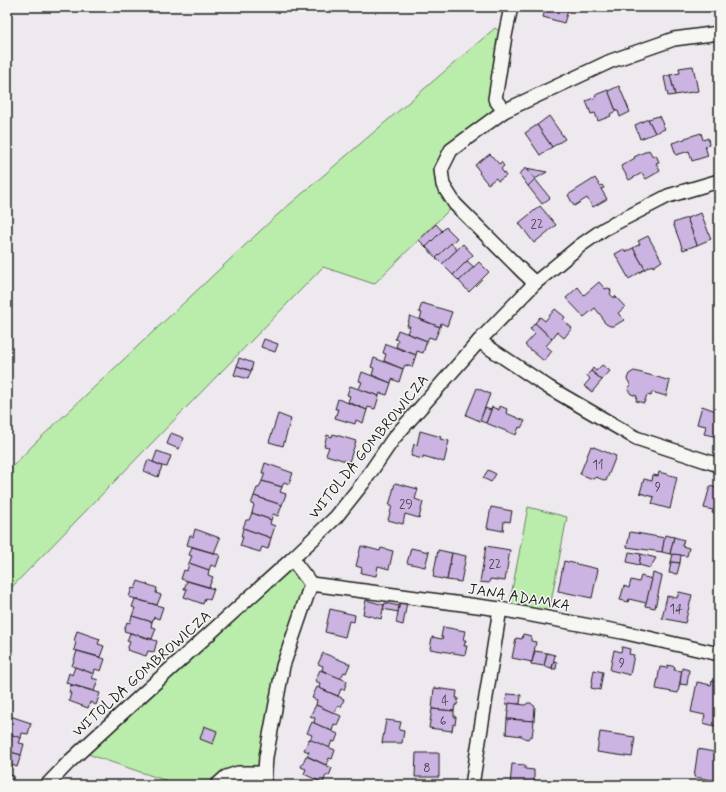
<svg xmlns="http://www.w3.org/2000/svg" width="726" height="792" font-family="Mynerve,sans-serif">
  <style>
    .green { fill: #baecab; stroke: #6b8464 }
    .building { fill: #ccb4e2; stroke: #1c1c1c }
    .lines { fill: none; stroke-linecap: round; stroke-linejoin: round }
    .minor-casing { stroke: #1c1c1c; stroke-width: 16 }
    .minor { stroke: #f6f6f2; stroke-width: 13 }
    .labels { text-anchor: middle; dominant-baseline: central; stroke-width: 3; stroke-linejoin: round; paint-order: stroke }
    .number-label { font-size: 13px; fill: #48424e }
    .street-label { font-size: 15px; fill: #1c1c1c; stroke: #f6f6f2 }
  </style>
  <rect width="100%" height="100%" fill="#eee9ef"/>
  <filter id="ink" filterUnits="userSpaceOnUse"><feTurbulence type="fractalNoise" baseFrequency=".025" numOctaves="2"/><feDisplacementMap in="SourceGraphic" scale="8" xChannelSelector="R" yChannelSelector="G"/><feConvolveMatrix kernelMatrix="1 2 1 2 8 2 1 2 1" color-interpolation-filters="sRGB"/></filter>
  <g filter="url(#ink)">
    <g class="green">
      <path d="M495,28L505,36L495,99L504,111L451,150L441,170L455,204L449,210L374,284L323,267L7,592V472L36,442L275,217Z"/>
      <path d="M528,507L567,517L548,618L508,611Z"/>
      <path d="M292,559L311,584L283,666L265,773L217,785H179L96,757L81,751Z"/>
    </g>
    <g class="building">
      <path d="M546,7H569L564,23L543,17Z"/>
      <path d="M693,66L698,91L675,95L670,75L680,73L679,68Z"/>
      <path d="M670,75L675,95L668,96L664,77Z"/>
      <path d="M619,86L630,112L620,117L618,111H616L608,91Z"/>
      <path d="M608,90L616,111L610,114L611,116L598,121L595,113L591,114L586,101L596,97L595,95Z"/>
      <path d="M549,116L565,139L552,147L537,125Z"/>
      <path d="M659,116L665,129L655,133L648,119Z"/>
      <path d="M648,119L655,133L640,139L635,125Z"/>
      <path d="M537,125L552,147L540,155L525,133Z"/>
      <path d="M701,133L703,140L708,138L709,145L705,146L708,156L692,161L689,151L676,155L672,143L685,139V138Z"/>
      <path d="M649,150L653,157L656,155L659,162L656,163L660,171L646,179L642,173L629,180L621,166L635,158L634,157Z"/>
      <path d="M490,154L499,164L501,162L504,166L501,169L506,176L498,181L496,178L488,184L479,173L480,172L475,165Z"/>
      <path d="M526,168L547,172L535,179Z"/>
      <path d="M526,168L535,179L528,186L519,174Z"/>
      <path d="M595,178L600,186L602,185L604,188L601,189L607,199L593,207L587,198L574,206L568,195Z"/>
      <path d="M535,179L550,198L542,204L528,186Z"/>
      <path d="M540,206L556,225L534,243L519,223Z"/>
      <path d="M701,213L711,239L697,245L687,218Z"/>
      <path d="M687,218L697,245L683,250L673,223Z"/>
      <path d="M436,224L442,231L426,247L419,240Z"/>
      <path d="M446,227L457,238L436,258L426,247Z"/>
      <path d="M648,236L662,261L653,267L652,265L645,269L633,248L640,244L638,241Z"/>
      <path d="M451,243L457,250L442,264L436,258Z"/>
      <path d="M463,244L473,255L453,275L442,264Z"/>
      <path d="M633,248L645,269L629,279L615,254L624,249L625,252Z"/>
      <path d="M467,261L474,267L459,281L453,275Z"/>
      <path d="M479,262L489,272L469,292L459,281Z"/>
      <path d="M599,282L605,289L608,288L610,289L611,292L610,294L614,298L615,296L625,307L618,313L624,320L614,326H610L606,324L604,322L602,317L595,308L584,317L566,298L578,287L584,295Z"/>
      <path d="M422,303L452,312L447,326L441,323L440,327L420,319L422,313L419,312Z"/>
      <path d="M555,309L565,317L563,320L572,328L564,338L557,332L552,339L535,323L540,317L545,321Z"/>
      <path d="M410,316L440,327L435,339L429,337L427,341L407,333L410,326H407Z"/>
      <path d="M535,323L552,339L546,346L552,351L544,361L525,345L535,334L530,329Z"/>
      <path d="M398,330L427,341L423,353L417,351L416,355L396,347L398,340L395,339Z"/>
      <path d="M264,339L278,344L275,352L261,347Z"/>
      <path d="M386,344L416,355L412,367L405,365L403,369L384,361L386,354L383,353Z"/>
      <path d="M239,358L253,363L251,371L237,366Z"/>
      <path d="M374,358L403,369L399,382L392,379L391,383L372,375L374,368L371,367Z"/>
      <path d="M602,365L610,371L602,380L591,371L593,368L596,371Z"/>
      <path d="M237,366L251,371L248,379L234,375Z"/>
      <path d="M591,371L602,380L592,392L584,386L590,379L587,375Z"/>
      <path d="M634,371L657,377L670,381L666,396L652,392L651,396L647,395L644,403L636,401L637,396L631,394L628,390L630,384L627,379L629,374Z"/>
      <path d="M362,372L391,383L387,395L380,393L379,396L359,389L362,382L359,381Z"/>
      <path d="M350,386L379,396L375,409L368,407L367,410L348,402L350,396L347,395Z"/>
      <path d="M477,388L490,394L480,421L466,415Z"/>
      <path d="M338,399L367,410L363,423L356,420L355,424L335,418L338,409H335Z"/>
      <path d="M500,406L507,409L506,413L525,421L521,428L519,427L516,435L486,423L492,407L499,410Z"/>
      <path d="M702,406L719,412V434L718,437L704,434L706,426L697,424Z"/>
      <path d="M485,408L491,410L486,423L480,421Z"/>
      <path d="M278,414L291,419L283,446L269,442Z"/>
      <path d="M420,431L441,437L440,439L449,441L444,462L423,456V459L411,456L414,444L417,445Z"/>
      <path d="M171,433L184,438L179,449L167,444Z"/>
      <path d="M333,434L356,441L349,462L326,455L329,447L324,446L327,435L332,437Z"/>
      <path d="M591,446L616,456L606,481L596,477L593,479L580,474Z"/>
      <path d="M157,451L171,456L167,467L162,466L153,462Z"/>
      <path d="M148,460L162,466L158,477L144,471Z"/>
      <path d="M265,463L293,473L289,484L284,482L282,487L262,481L265,473H262Z"/>
      <path d="M488,470L496,474L491,482L483,478Z"/>
      <path d="M659,472L677,477L670,509L652,504L654,497L640,493L644,479L652,481L653,475L658,476Z"/>
      <path d="M262,481L282,487L280,492L286,494L282,505L254,496L257,488H259Z"/>
      <path d="M395,483L418,489L415,499L423,502L419,518L405,514L403,524L388,520L392,506H389Z"/>
      <path d="M710,486L719,489V515L712,513L713,510L704,508Z"/>
      <path d="M254,496L282,505L278,516L273,514L271,520L252,513L254,505L251,504Z"/>
      <path d="M491,507L512,511L510,522L504,521L503,531L487,528Z"/>
      <path d="M252,513L271,520L270,524L275,526L271,538L243,528L246,520H249Z"/>
      <path d="M243,528L271,538L268,549L262,547L260,552L240,546L243,537H241Z"/>
      <path d="M195,529L220,538L214,553L187,545L190,535L193,537Z"/>
      <path d="M630,532L665,538L662,552L627,547Z"/>
      <path d="M665,535L674,537L670,554L662,552Z"/>
      <path d="M674,537L684,540L682,546L689,548L687,556L670,554Z"/>
      <path d="M361,546L380,551L381,548L393,551L389,569L378,566L376,576L361,573L362,568L356,566Z"/>
      <path d="M486,546L510,550L505,581L490,579L489,583L480,582Z"/>
      <path d="M192,547L220,555L216,567L211,565L209,570L189,563L192,556L189,555Z"/>
      <path d="M411,548L429,552L425,567L407,563Z"/>
      <path d="M438,550L452,553L447,580L433,577Z"/>
      <path d="M629,552L641,554L639,565L627,562Z"/>
      <path d="M452,553L466,556L461,582L447,580Z"/>
      <path d="M641,554L656,558L650,568L639,565Z"/>
      <path d="M673,554L681,555L680,563L671,562Z"/>
      <path d="M564,561L598,569L592,598L558,591Z"/>
      <path d="M671,562L680,563L677,574L669,573Z"/>
      <path d="M189,563L209,570L208,575L213,577L209,587L181,579L184,570L187,571Z"/>
      <path d="M653,573L662,576L655,608L645,606Z"/>
      <path d="M641,576L652,579L646,603L629,599L628,602L620,600L624,586L629,588L631,580L639,582Z"/>
      <path d="M138,581L157,588L156,593L161,595L157,605L129,597L132,588L135,589Z"/>
      <path d="M187,581L214,589L210,600L205,598L203,604L184,597L187,589H184Z"/>
      <path d="M679,592L692,595L685,623L662,618L667,596L677,598Z"/>
      <path d="M135,599L163,607L159,619L154,617L152,622L132,616L135,608L132,607Z"/>
      <path d="M366,600L384,605L381,619L363,614Z"/>
      <path d="M400,601L407,602L403,625L396,623Z"/>
      <path d="M385,603L399,606L398,612L383,609Z"/>
      <path d="M330,609L355,615L354,622L349,621L345,637L325,632Z"/>
      <path d="M719,610V626L716,625Z"/>
      <path d="M132,616L152,622L151,627L156,628L152,639L124,631L127,622L130,623Z"/>
      <path d="M443,627L465,631L463,640H466L464,646H467L465,655L430,649L432,637L442,639L443,637H441Z"/>
      <path d="M77,631L100,639L98,644L104,646L100,657L74,650L76,642L74,641Z"/>
      <path d="M130,633L157,641L154,652L148,651L146,656L127,650L130,642L127,641Z"/>
      <path d="M523,634L531,636V641L536,642L532,662L512,658L516,638L522,639Z"/>
      <path d="M622,647L630,649L629,654L634,655L630,675L610,670L614,650L621,652Z"/>
      <path d="M77,651L105,659L101,671L95,669L94,674L72,666Z"/>
      <path d="M535,651L547,653L544,666L531,664V662H532Z"/>
      <path d="M323,653L350,664L346,673L344,672L340,679L322,670L323,666L318,664Z"/>
      <path d="M547,653L555,655L552,668L544,666Z"/>
      <path d="M554,661L557,662L556,669H552Z"/>
      <path d="M668,665L675,667L674,670L682,671L678,693L656,689L660,667L667,668Z"/>
      <path d="M75,667L94,674L92,678L98,680L94,691L66,683L69,673L72,675Z"/>
      <path d="M682,668L689,670L687,685L680,684Z"/>
      <path d="M320,670L347,681L344,690L341,689L338,696L319,688L320,683L315,681Z"/>
      <path d="M594,670L603,672L600,690L591,688Z"/>
      <path d="M712,681L719,682V727L703,723L705,715L691,712L697,682L711,685Z"/>
      <path d="M71,685L100,693L96,705L90,702L88,708L69,701L71,693H69Z"/>
      <path d="M317,687L344,699L341,707L338,706L334,713L316,705L317,700L312,698Z"/>
      <path d="M434,688L457,691L456,698H458L457,705H455L454,711L432,709Z"/>
      <path d="M507,694L521,695L520,704H506Z"/>
      <path d="M509,703L525,705L528,703H531L534,706H535L534,721L507,719Z"/>
      <path d="M316,705L341,716L337,725L334,724L332,731L314,723L315,718L310,716Z"/>
      <path d="M432,709L454,711V717H456L455,725L453,724L452,731L429,728Z"/>
      <path d="M7,715L31,723L28,734L22,733L21,738L7,733Z"/>
      <path d="M507,719L534,721L532,737L530,736L528,739L524,738L522,736L506,734Z"/>
      <path d="M386,720L401,722L399,730L404,731L402,743H382Z"/>
      <path d="M312,722L338,734L335,742L332,741L329,748L310,740L312,735L307,733Z"/>
      <path d="M204,726L217,731L213,744L200,739Z"/>
      <path d="M600,732L635,737L632,757L597,752Z"/>
      <path d="M7,733L21,738L19,743L24,744L21,755L7,751Z"/>
      <path d="M309,739L335,750L332,759L329,758L326,765L307,756L309,752L304,750Z"/>
      <path d="M698,749L719,753V781L694,777Z"/>
      <path d="M7,751L21,755L17,767L12,765L10,770L7,769Z"/>
      <path d="M416,753H439V777H415Z"/>
      <path d="M306,756L332,768L329,776L326,775L323,783L304,774L306,769L301,767Z"/>
      <path d="M512,764L525,765V769L534,770V785H510Z"/>
      <path d="M7,769L10,770L8,775L14,776L11,785H7Z"/>
      <path d="M164,780L179,785H162Z"/>
    </g>
    <g class="lines">
      <g class="minor-casing">
        <g id="minor">
          <path d="M504,111L495,99L505,36L511,7"/>
          <path d="M535,283L523,272L455,204L443,185L441,170L451,150L504,111L611,61L674,39L719,33"/>
          <path d="M479,341L548,387L636,438L703,460L719,465"/>
          <path d="M311,584L500,609L622,632L719,654"/>
          <path d="M47,785L69,762L145,692L292,559L336,517L363,483L393,439L479,341L535,283L581,245L604,229L668,196L719,181"/>
          <path d="M217,785L226,777L238,773H265"/>
          <path d="M264,785L266,757L283,666L311,584L292,559"/>
          <path d="M472,785L500,609"/>
        </g>
      </g>
      <use href="#minor" class="minor"/>
    </g>
  </g>
  <g class="labels">
    <g class="number-label">
      <text x="537" y="224">22</text>
      <text x="598" y="465">11</text>
      <text x="658" y="487">9</text>
      <text x="406" y="504">29</text>
      <text x="495" y="564">22</text>
      <text x="676" y="609">14</text>
      <text x="622" y="663">9</text>
      <text x="445" y="701">4</text>
      <text x="443" y="721">6</text>
      <text x="427" y="768">8</text>
    </g>
    <g class="street-label">
      <text transform="translate(369 447) rotate(-51)">WITOLDA GOMBROWICZA</text>
      <text transform="translate(519 598) rotate(10)">JANA ADAMKA</text>
      <text transform="translate(142 674) rotate(-42)">WITOLDA GOMBROWICZA</text>
    </g>
  </g>
  <rect width="726" height="792" fill="none" stroke="#f6f6f2" stroke-width="24"/>
  <rect x="12" y="12" width="702" height="768" fill="none" stroke="#1c1c1c" stroke-width="1.5" filter="url(#ink)"/>
</svg>
